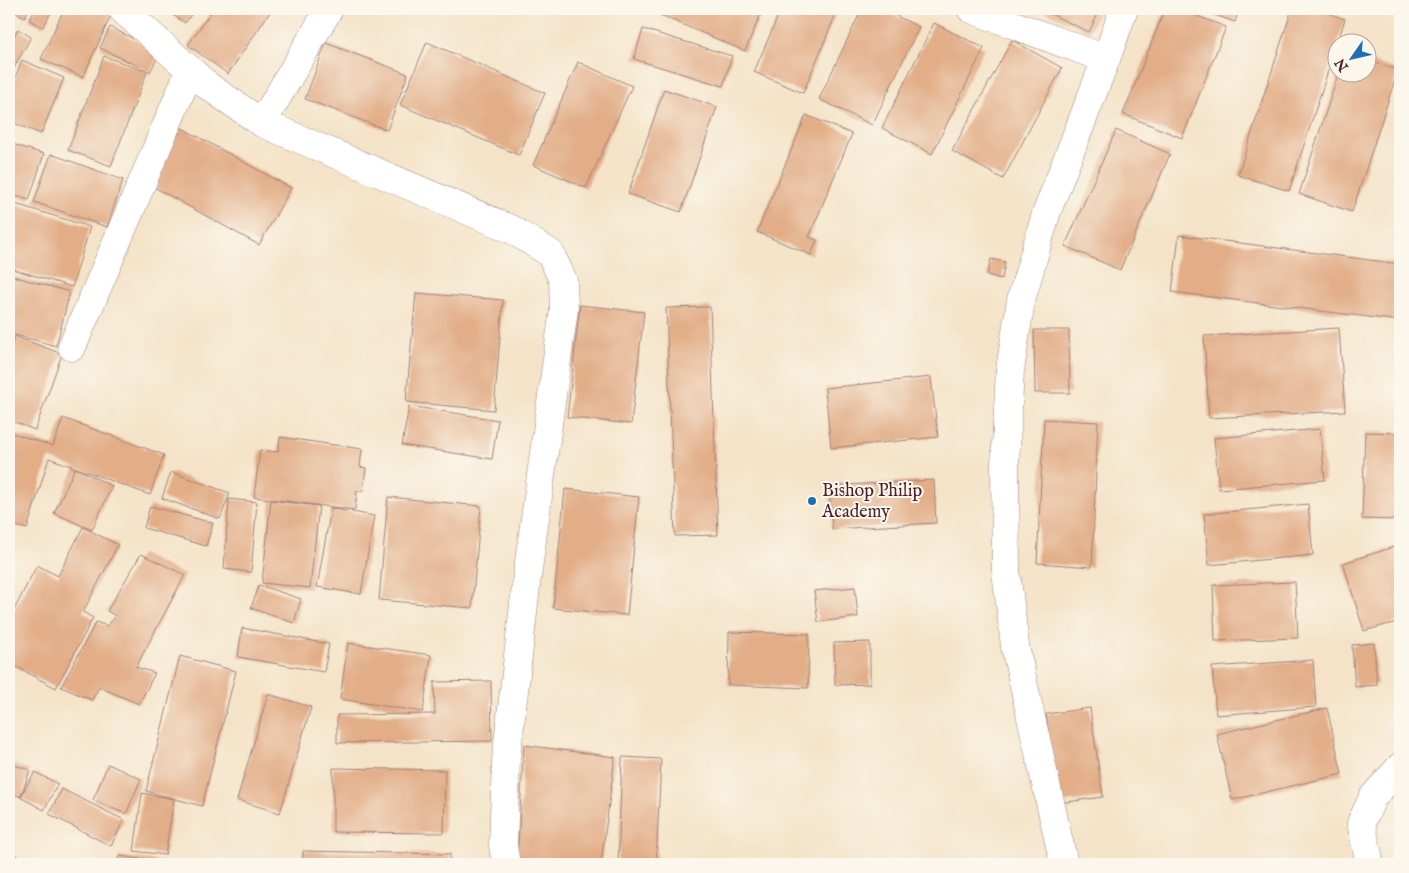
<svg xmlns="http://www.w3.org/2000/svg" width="1409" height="873" font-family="'IM FELL English',serif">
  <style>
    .building { fill: #e2ad87 }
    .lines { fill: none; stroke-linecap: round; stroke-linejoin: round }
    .minor-casing { stroke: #9f817a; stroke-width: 29 }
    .minor { stroke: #fff; stroke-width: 28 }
    .poi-dot { fill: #1f6fb2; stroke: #fbf7ec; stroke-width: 2 }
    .labels { text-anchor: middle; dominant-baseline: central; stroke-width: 4; stroke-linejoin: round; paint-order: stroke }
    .poi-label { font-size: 18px; fill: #4a1f2b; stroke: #fbf7ec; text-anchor: start }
  </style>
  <rect width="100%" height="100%" fill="#fbf7ec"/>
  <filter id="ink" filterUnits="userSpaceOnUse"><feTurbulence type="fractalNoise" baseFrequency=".02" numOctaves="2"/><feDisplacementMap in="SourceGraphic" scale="10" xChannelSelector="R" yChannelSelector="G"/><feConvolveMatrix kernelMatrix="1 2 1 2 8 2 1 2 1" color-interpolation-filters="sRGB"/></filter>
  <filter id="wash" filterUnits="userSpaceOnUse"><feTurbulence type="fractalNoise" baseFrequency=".0096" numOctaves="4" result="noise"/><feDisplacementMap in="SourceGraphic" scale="20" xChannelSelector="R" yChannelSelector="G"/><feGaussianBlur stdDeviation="1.12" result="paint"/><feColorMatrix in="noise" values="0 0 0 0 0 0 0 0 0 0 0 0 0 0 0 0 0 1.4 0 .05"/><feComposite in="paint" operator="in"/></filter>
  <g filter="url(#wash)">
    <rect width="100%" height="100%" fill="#f4e3c8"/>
    <g id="blocks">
      <g class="building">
        <path d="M9,9H29L25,17Z"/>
        <path d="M36,9H53L43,27L29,20Z"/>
        <path d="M64,9H109L113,11L83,77L41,59Z"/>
        <path d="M164,9H195L185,23Z"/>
        <path d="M213,9H272L228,74L188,45Z"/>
        <path d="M646,9H763L745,51Z"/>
        <path d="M781,9H838L803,93L754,72Z"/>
        <path d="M862,9H882L919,27L872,125L819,99Z"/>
        <path d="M1040,9H1098L1100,10L1089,32Z"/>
        <path d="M1165,9H1179L1226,27L1182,138L1123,114Z"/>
        <path d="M1197,9H1239L1235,22Z"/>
        <path d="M1292,9H1316L1345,19L1289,191L1238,175Z"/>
        <path d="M934,23L984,48L932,154L882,128Z"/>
        <path d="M110,27L160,52L150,72L100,48Z"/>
        <path d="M18,29L31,37L9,77V45Z"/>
        <path d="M643,29L732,56L723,86L634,59Z"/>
        <path d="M1012,40L1062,68L1003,179L952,151Z"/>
        <path d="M427,42L545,93L519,155L400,105Z"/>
        <path d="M326,43L408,74L387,130L305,99Z"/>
        <path d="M104,56L147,72L111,166L68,150Z"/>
        <path d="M22,60L64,78L41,134L9,121V94Z"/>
        <path d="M1366,60L1398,70L1352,212L1299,194L1339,72H1366Z"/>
        <path d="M578,62L632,86L586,188L533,165Z"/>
        <path d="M664,89L717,107L681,212L628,194Z"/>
        <path d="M806,115L852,134L809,237L817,240L811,255L757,232Z"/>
        <path d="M182,128L291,188L259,245L150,185Z"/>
        <path d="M1116,130L1170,154L1120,270L1065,246Z"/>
        <path d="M9,143L44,154L29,200L9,194Z"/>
        <path d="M51,154L123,180L107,227L34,202Z"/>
        <path d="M9,202L90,227L72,287L9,268Z"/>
        <path d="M1179,235L1400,264V321L1172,292Z"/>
        <path d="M991,259L1005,262L1002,279L987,275Z"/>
        <path d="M9,275L70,292L56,346L9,333Z"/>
        <path d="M416,293L503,300L494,410L406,402Z"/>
        <path d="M580,305L644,312L631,424L567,417Z"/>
        <path d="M710,307L718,535L675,536L666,308Z"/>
        <path d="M1339,328L1345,411L1209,418L1204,336Z"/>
        <path d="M1034,330H1069L1070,393H1035Z"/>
        <path d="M15,336L62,354L35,430L9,420V353Z"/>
        <path d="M931,377L938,437L831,448L825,388Z"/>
        <path d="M409,406L498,420L492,459L402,445Z"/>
        <path d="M63,418L164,455L150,495L49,458L27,529L9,524V432L53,446Z"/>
        <path d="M1044,419L1098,422L1092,567L1037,563Z"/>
        <path d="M1320,429L1325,480L1219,489L1214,438Z"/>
        <path d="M1365,432L1400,433V520L1362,519Z"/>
        <path d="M280,437L362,449L360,467L366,468L363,491H357L355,510L254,497L260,450L278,452Z"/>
        <path d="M75,468L112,486L92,530L54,513Z"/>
        <path d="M171,472L230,493L220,519L162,498Z"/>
        <path d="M934,480L936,523L832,529L829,486Z"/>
        <path d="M565,489L639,497L627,615L553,608Z"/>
        <path d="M388,497L481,506L472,608L379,600Z"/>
        <path d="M229,499L257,502L251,572L224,569Z"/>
        <path d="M271,500L319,506L310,588L262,583Z"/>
        <path d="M1308,504L1313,555L1209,565L1204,514Z"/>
        <path d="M150,506L213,523L206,546L144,528Z"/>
        <path d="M331,508L374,516L361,594L317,587Z"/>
        <path d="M83,527L118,545L83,612L93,618L56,688L9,663V620L37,565L58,576Z"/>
        <path d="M1400,545V621L1364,631L1343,563Z"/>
        <path d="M141,554L185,575L136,667L155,673L139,704L99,687L92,700L61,687L96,622L107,626L116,616L107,611Z"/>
        <path d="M1295,582L1298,638L1215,641L1213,585Z"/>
        <path d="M259,585L301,599L294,623L251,608Z"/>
        <path d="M855,587L858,617L818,622L814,591Z"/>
        <path d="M242,628L329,644L324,672L238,657Z"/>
        <path d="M729,632L809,634L808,688L728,685Z"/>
        <path d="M870,642V684L835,685L834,643Z"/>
        <path d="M348,643L431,655L423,712L340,699Z"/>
        <path d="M1374,643L1377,685L1355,687L1352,645Z"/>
        <path d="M180,656L236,671L202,806L146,791Z"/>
        <path d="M1313,660L1316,707L1216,715L1212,667Z"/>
        <path d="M491,681L492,741L337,743V715L435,714L434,682Z"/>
        <path d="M268,694L311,707L280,813L237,800Z"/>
        <path d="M1090,708L1103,797L1059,803L1046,714Z"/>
        <path d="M1327,708L1342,774L1232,800L1217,734Z"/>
        <path d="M524,745L615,757L601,864L517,863Z"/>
        <path d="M622,757L661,759L656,864H618Z"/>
        <path d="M9,763L30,770L21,797L9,792Z"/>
        <path d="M108,764L141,779L126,814L93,800Z"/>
        <path d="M333,768L445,770L444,833L333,832Z"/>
        <path d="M35,772L58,784L44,810L20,797Z"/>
        <path d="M62,789L124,820L111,846L49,814Z"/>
        <path d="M142,793L174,799L165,855L134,851Z"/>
        <path d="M303,851L450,854V864H303Z"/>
        <path d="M9,855L17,856L16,864H9Z"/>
        <path d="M119,856L172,863V864H118Z"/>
      </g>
    </g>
  </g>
  <g filter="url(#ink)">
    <use href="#blocks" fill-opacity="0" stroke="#9f817a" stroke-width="1"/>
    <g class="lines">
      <g class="minor-casing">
        <g id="minor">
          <path d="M122,9L208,86L262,123L511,229L550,253L563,280L564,309L528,569L506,760L503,846L506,864"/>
          <path d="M971,9L1106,59"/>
          <path d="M262,123L329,9"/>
          <path d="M72,347L190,70"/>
          <path d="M1064,864L1015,646L1006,571L1005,464L1010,370L1021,300L1046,214L1106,59L1124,9"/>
          <path d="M1370,864L1361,823L1373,797L1400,767"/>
        </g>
      </g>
      <use href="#minor" class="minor"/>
    </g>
  </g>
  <circle class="poi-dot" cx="812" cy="501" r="5"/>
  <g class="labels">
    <g class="poi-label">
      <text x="822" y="491">Bishop Philip<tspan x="822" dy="21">Academy</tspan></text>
    </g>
  </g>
  <rect width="1409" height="873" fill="none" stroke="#fbf7ec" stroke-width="30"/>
  <g transform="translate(1352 58) rotate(236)"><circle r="24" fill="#fbf7ec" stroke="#b4a19f"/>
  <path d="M0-4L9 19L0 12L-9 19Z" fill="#1f6fb2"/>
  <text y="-8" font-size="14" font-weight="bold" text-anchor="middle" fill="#4a1f2b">N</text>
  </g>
</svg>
